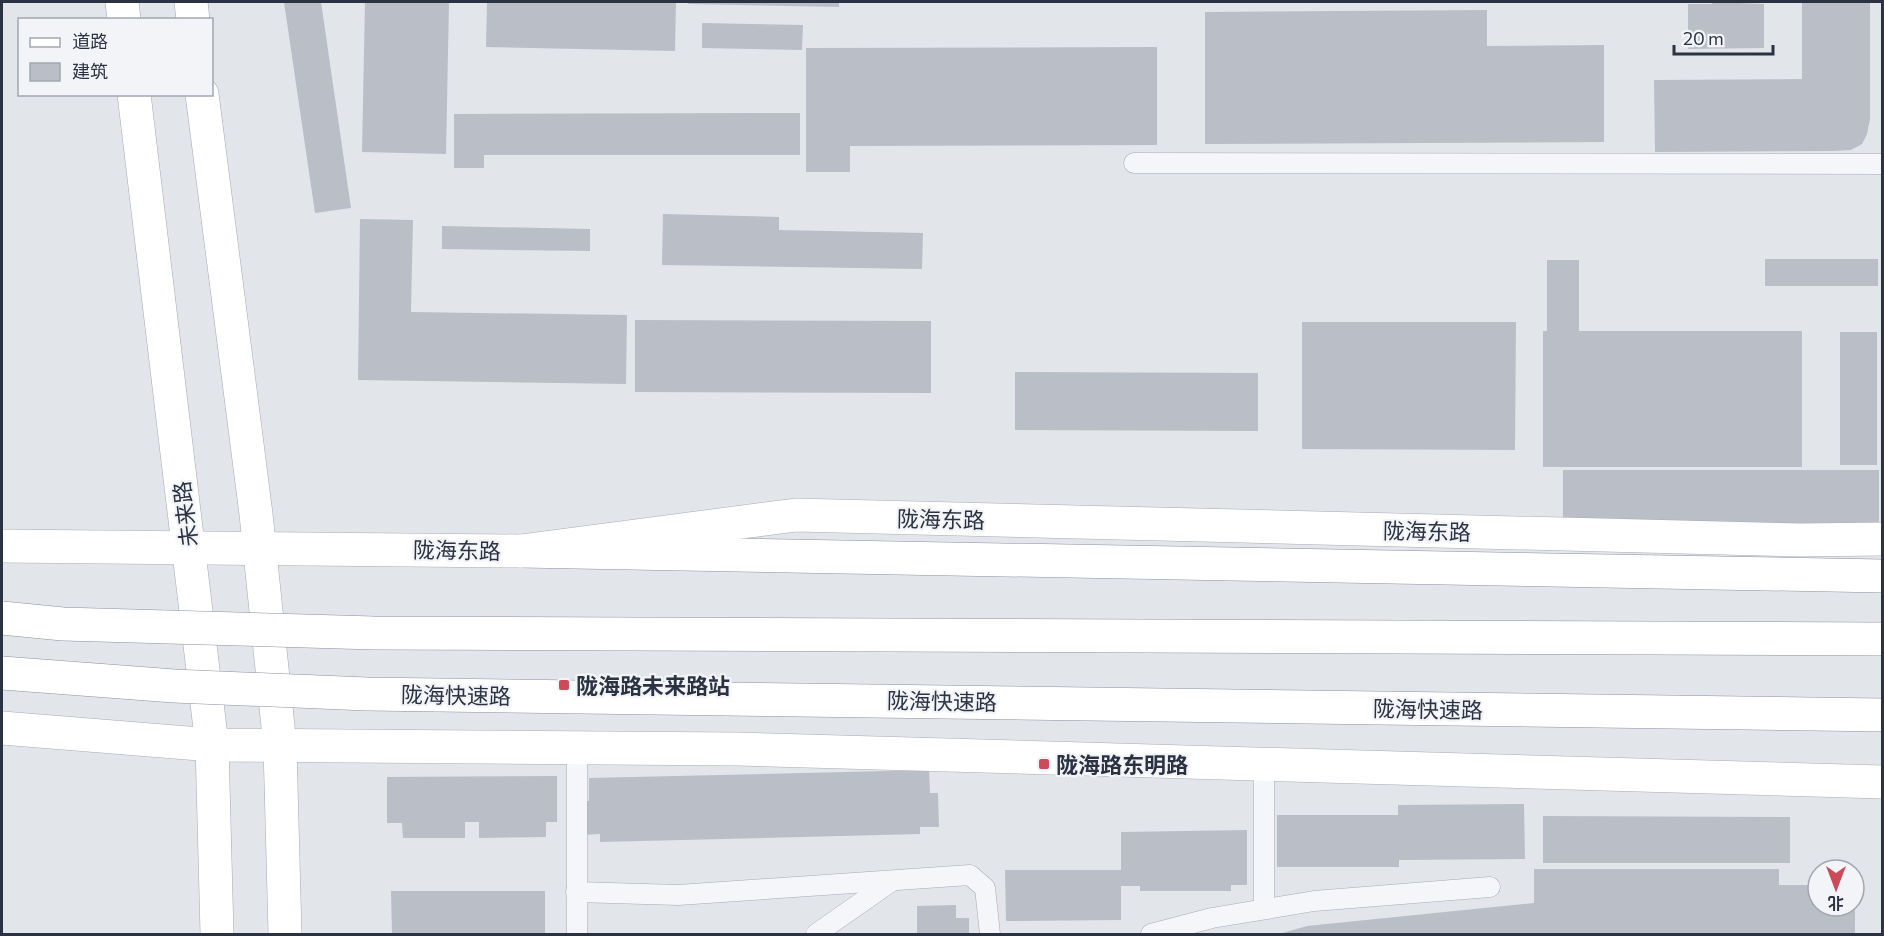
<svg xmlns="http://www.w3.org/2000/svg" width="1884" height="936" font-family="Commissioner,'Noto Sans SC',sans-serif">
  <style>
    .building { fill: #babec7 }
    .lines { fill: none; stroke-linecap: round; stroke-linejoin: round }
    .lane-casing { stroke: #a7acb4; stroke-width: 21 }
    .secondary-casing { stroke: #a7acb4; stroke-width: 34 }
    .primary-casing { stroke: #a2a9b6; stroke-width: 34 }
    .highway-casing { stroke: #8a92a1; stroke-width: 34 }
    .lane { stroke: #f5f6f9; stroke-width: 20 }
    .secondary { stroke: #fff; stroke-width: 33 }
    .primary { stroke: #fff; stroke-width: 33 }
    .highway { stroke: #fff; stroke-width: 33 }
    .highway-bridge-casing { stroke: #8a92a1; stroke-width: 34; stroke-linecap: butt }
    .highway-bridge { stroke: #fff; stroke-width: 33 }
    .poi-dot { fill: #cb4b58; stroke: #f2f4f8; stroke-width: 2 }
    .labels { text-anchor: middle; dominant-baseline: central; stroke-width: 4.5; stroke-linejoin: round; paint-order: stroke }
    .street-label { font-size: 22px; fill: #2b3242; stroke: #f2f4f8 }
    .poi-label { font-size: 22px; font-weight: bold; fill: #2b3242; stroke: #f2f4f8; text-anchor: start }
  </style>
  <rect width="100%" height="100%" fill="#e2e5ea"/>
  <g class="building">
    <path d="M284,2H321L351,208L315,213Z"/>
    <path d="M365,2H449L446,154L362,152Z"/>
    <path d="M487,2H676L675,51L486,47Z"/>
    <path d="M688,2H839V7L688,4Z"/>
    <path d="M1712,2L1764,4V48L1688,49V4H1712Z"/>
    <path d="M1802,2H1870V119L1867,134L1862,144L1851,150L1834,151L1655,152L1654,80L1802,79Z"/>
    <path d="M1487,10V46L1604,45V142L1205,144V12Z"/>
    <path d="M702,23L803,25L802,50L702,48Z"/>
    <path d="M1157,47V145L850,146V172H806V48Z"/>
    <path d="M800,113V155H484V168H454V114Z"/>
    <path d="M663,214L779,217V230L923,233L922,269L662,265Z"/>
    <path d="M360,219L413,220L411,312L627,315L626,384L358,380Z"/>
    <path d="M442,226L590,229V251L442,249Z"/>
    <rect x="1765" y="259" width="113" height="27"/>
    <path d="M1547,260H1579V331H1802V467H1543V331H1547Z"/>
    <path d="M635,320L931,321V393L635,392Z"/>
    <path d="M1302,322H1516L1515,450L1302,449Z"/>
    <rect x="1840" y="332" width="37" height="133"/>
    <path d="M1015,372L1258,373V431L1015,430Z"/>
    <rect x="1563" y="470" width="316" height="59"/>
    <path d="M929,770L930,793H938L939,827H920V834L600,842V834L582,835L581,801H589V778Z"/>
    <path d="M557,776V822H546V837L479,838V822H465V838H403L402,823H387V777Z"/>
    <path d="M1524,804L1525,859L1399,860V867H1277V815H1398V805Z"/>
    <path d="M1543,816L1790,817V863H1543Z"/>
    <path d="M1247,830V885H1231V891H1140V886H1121V920L1006,921L1005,870H1121V832Z"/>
    <path d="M1534,869H1779V885H1818V906H1855V934H1279L1307,926L1534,903Z"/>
    <path d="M391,891H545V934H392Z"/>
    <path d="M956,905V918H969V934H917V906Z"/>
  </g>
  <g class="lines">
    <g class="lane-casing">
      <g id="lane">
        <path d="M1134,163L1882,164"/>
        <path d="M1264,764V909"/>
        <path d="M576,892L678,895L970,875L985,888L990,934"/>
        <path d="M577,934V748"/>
        <path d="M816,934L892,881"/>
        <path d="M1151,934L1212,918L1314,901L1490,887"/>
      </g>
    </g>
    <g class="secondary-casing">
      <g id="secondary">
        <path d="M2,546L521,551L796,515L1801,540L1882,539"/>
        <path d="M2,728L212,745L736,749L1882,782"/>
      </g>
    </g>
    <g class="primary-casing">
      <g id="primary">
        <path d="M122,2L124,20"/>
        <path d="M191,2L193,20"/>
        <path d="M134,94L212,745L217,934"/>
        <path d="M202,94L256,514L280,746L285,934"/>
      </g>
    </g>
    <g class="highway-casing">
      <path id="highway" d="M521,551L1882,576"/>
    </g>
    <use href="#lane" class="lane"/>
    <use href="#secondary" class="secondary"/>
    <use href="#primary" class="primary"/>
    <use href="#highway" class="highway"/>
    <g class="highway-bridge-casing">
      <g id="highway-bridge">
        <path d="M2,618L63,624L374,633L1882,639"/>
        <path d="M2,673L174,686L367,694L1882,715"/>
      </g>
    </g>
    <use href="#highway-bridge" class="highway-bridge"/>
  </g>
  <g class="poi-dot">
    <rect x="558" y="679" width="12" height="12" rx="3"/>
    <rect x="1038" y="758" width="12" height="12" rx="3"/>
  </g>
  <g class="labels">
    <g class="street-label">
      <text transform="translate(185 514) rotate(-97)">未来路</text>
      <text transform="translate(941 519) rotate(1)">陇海东路</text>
      <text transform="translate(1427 531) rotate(1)">陇海东路</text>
      <text transform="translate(457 550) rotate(1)">陇海东路</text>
      <text transform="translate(456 695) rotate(1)">陇海快速路</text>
      <text transform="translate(942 701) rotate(1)">陇海快速路</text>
      <text transform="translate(1428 709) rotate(1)">陇海快速路</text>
    </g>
    <g class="poi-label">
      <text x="576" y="685">陇海路未来路站</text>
      <text x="1056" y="764">陇海路东明路</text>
    </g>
  </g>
  <rect width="1884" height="936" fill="none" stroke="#2b3242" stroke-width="6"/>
  <rect x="18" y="18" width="195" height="78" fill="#f2f4f8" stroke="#a2a6af" stroke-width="1.5"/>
  <rect x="30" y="38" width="30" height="9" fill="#ffffff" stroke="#a2a6af" stroke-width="1.5"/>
  <text x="72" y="48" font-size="18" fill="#2b3242">道路</text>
  <rect x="30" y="63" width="30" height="18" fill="#babec7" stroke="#a2a6af" stroke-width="1.5"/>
  <text x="72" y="78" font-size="18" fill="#2b3242">建筑</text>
  <g transform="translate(1836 888) rotate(180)"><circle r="28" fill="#f2f4f8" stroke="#a2a6af" stroke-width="1.5"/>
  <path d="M0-4.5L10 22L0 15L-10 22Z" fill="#cb4b58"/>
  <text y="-9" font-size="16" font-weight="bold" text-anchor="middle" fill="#2b3242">北</text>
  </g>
  <path d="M1674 45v9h99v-9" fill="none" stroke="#2b3242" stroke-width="3"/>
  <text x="1683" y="45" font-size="18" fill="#2b3242" stroke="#f2f4f8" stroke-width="4.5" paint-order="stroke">20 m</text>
</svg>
